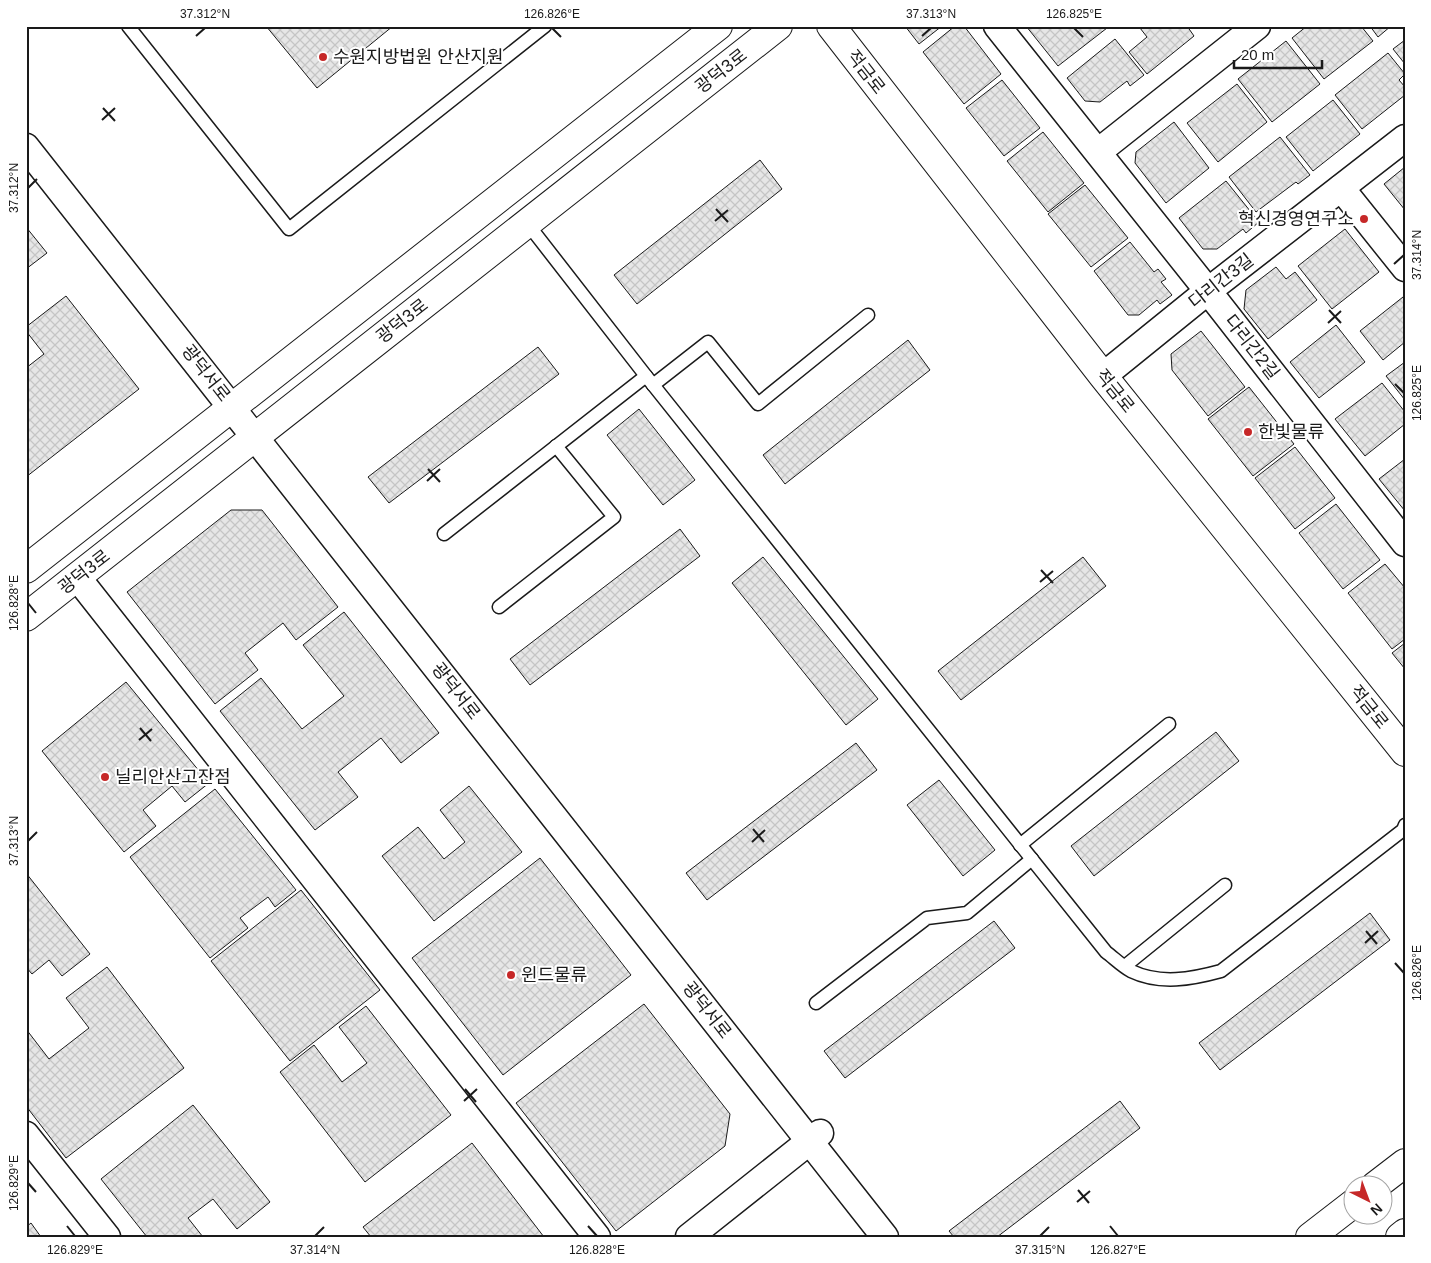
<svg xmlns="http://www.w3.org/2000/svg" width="1431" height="1263" font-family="Arial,'Noto Sans KR',sans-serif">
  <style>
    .building { fill: url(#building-cross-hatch); stroke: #1a1a1a }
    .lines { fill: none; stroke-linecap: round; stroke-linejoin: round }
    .service-casing { stroke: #1a1a1a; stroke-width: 15 }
    .minor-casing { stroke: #1a1a1a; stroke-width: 29 }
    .tertiary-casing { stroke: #1a1a1a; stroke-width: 30 }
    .secondary-casing { stroke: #1a1a1a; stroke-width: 30 }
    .service { stroke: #fff; stroke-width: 12 }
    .minor { stroke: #fff; stroke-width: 26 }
    .tertiary { stroke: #fff; stroke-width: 28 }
    .secondary { stroke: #fff; stroke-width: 28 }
    .ticks { fill: none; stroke: #1a1a1a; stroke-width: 2 }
    .poi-dot { fill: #c62828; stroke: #fff; stroke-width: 2 }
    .labels { text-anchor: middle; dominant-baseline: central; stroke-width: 4; stroke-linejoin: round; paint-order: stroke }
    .poi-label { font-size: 18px; fill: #1a1a1a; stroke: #fff; text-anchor: start }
    .street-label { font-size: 18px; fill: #1a1a1a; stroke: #fff }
    .neatline { fill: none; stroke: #1a1a1a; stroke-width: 2 }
    .ticks-label { font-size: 12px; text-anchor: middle; fill: #1a1a1a }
  </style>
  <defs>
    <pattern id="building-cross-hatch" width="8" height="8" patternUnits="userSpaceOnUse" patternTransform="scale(1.25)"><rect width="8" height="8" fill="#e6e6e6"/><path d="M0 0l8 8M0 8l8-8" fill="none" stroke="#c5c5c5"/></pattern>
  </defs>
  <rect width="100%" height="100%" fill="#fff"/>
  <g class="building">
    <path d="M266,26H393L317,88Z"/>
    <path d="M905,26H942L919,44Z"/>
    <path d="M955,26H964L1001,74L964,104L923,52Z"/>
    <path d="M1026,26H1105L1107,28L1058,66Z"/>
    <path d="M1141,26H1187L1194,36L1147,74L1129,52L1147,37L1140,28Z"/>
    <path d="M1307,26H1361L1373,41L1324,79L1292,38Z"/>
    <path d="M1370,26H1391L1378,37Z"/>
    <path d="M1115,39L1144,75L1130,86L1127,81L1100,102L1085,101L1067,78Z"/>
    <path d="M1405,40V64L1393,49Z"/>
    <path d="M1286,41L1320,84L1272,122L1238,79Z"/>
    <path d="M1388,53L1405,74L1399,80L1405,87V95L1362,129L1335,95Z"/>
    <path d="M1002,80L1040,128L1004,156L966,108Z"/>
    <path d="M1237,84L1267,122L1218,162L1187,123Z"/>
    <path d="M1333,100L1360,134L1313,171L1286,137Z"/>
    <path d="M1174,122L1209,168L1166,203L1135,163L1136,152Z"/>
    <path d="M1043,132L1084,183L1048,212L1007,161Z"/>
    <path d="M1280,137L1310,175L1298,184L1296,182L1256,212L1229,177Z"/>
    <path d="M760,160L782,189L637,304L614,275Z"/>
    <path d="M1405,167V210L1384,184Z"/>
    <path d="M1226,181L1259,222L1246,233L1243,229L1217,249H1203L1179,218Z"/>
    <path d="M1085,185L1128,238L1091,267L1048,214Z"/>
    <path d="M26,227L47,253L26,269Z"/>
    <path d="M1345,229L1379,272L1332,309L1298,266Z"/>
    <path d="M1130,242L1154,272L1158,269L1166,279L1161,282L1172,295L1160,304L1157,300L1139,315H1128L1094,271Z"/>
    <path d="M1276,267L1286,279L1295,272L1317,300L1268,339L1244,309L1246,290Z"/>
    <path d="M66,296L139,389L26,477V368L44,354L26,331V327Z"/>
    <path d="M1403,297L1405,299V342L1383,360L1360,331Z"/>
    <path d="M1336,325L1365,362L1319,398L1290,362Z"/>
    <path d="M1201,331L1245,387L1208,416L1172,370L1171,354Z"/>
    <path d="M908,340L930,370L785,484L763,455Z"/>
    <path d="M538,347L559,374L389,503L368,477Z"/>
    <path d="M1405,362V400L1386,376Z"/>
    <path d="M1382,383L1405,412V424L1365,456L1335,419Z"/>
    <path d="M1249,387L1294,444L1253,476L1208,419Z"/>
    <path d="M639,409L695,480L663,505L607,435Z"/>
    <path d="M1295,447L1335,498L1295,529L1255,478Z"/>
    <path d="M1405,459V511L1379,479Z"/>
    <path d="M1336,504L1380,560L1343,589L1299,533Z"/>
    <path d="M231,510H262L338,607L296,640L283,623L245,653L258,670L215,704L127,592Z"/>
    <path d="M680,529L700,556L530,685L510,659Z"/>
    <path d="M763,557L878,699L846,725L732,583Z"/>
    <path d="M1083,557L1106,586L961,700L938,671Z"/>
    <path d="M1385,564L1405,588V639L1392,649L1348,593Z"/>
    <path d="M344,612L439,733L401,763L381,738L338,772L358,797L315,830L220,711L261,678L302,729L344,696L303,645Z"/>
    <path d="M1405,643V669L1392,653Z"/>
    <path d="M126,682L209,783L185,802L172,786L143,810L156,826L124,852L42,751Z"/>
    <path d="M1216,732L1239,761L1094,876L1071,846Z"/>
    <path d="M856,743L877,770L707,900L686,873Z"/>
    <path d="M939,780L995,850L963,876L907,805Z"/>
    <path d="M469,786L522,852L434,921L382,856L418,827L444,859L465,842L440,810Z"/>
    <path d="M215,789L296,890L275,907L268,897L240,918L248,928L210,958L130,857Z"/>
    <path d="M540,858L631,975L503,1075L412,958Z"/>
    <path d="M26,873L90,954L62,976L49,960L32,974L26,967Z"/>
    <path d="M301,890L380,990L290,1061L211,961Z"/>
    <path d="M1370,913L1390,940L1220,1070L1199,1043Z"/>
    <path d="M994,921L1015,948L845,1078L824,1051Z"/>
    <path d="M107,967L184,1068L66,1158L26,1106V1029L49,1059L89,1028L66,998Z"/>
    <path d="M644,1004L730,1114L725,1146L616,1231L516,1103Z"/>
    <path d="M366,1006L451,1115L365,1182L280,1072L314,1045L342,1082L367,1063L339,1027Z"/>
    <path d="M1120,1101L1140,1128L997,1237H954L949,1231Z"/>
    <path d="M193,1105L270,1202L237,1229L213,1199L188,1218L203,1237H147L101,1179Z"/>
    <path d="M472,1143L544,1237H371L363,1227Z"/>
    <path d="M31,1223L41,1237H26V1227Z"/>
  </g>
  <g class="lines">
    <g class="service-casing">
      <g id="service">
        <path d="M128,26L289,229L545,26"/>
        <path d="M527,223L646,376L1106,952C1114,958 1122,966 1131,971C1160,985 1192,979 1221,971L1403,830L1405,825"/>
        <path d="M653,385L708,342L758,404L868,315"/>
        <path d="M444,534L646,376"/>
        <path d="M499,607L614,517L556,446"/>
        <path d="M1020,845L1169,724"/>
        <path d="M1125,966L1225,885"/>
        <path d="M816,1003L927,918L967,913L1032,859"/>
      </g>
    </g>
    <g class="minor-casing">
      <g id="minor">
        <path d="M997,26L1208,291L1405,543"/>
        <path d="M26,147L885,1237"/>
        <path d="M1098,152L1257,26"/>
        <path d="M1341,188L1405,268"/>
        <path d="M1103,376L1208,291L1405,138"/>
        <path d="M77,577L597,1237"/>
        <path d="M26,1135L107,1237"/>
        <path d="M689,1237L820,1133"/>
      </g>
    </g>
    <g class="tertiary-casing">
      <g id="tertiary">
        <path d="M831,26L1103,376L1405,752"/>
        <path d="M26,569L718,26"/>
        <path d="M26,617L778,26"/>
      </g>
    </g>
    <g class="secondary-casing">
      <g id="secondary">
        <path d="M1375,1186L1405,1163"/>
        <path d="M1310,1237L1354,1203"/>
        <path d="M1400,1237L1405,1233"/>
      </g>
    </g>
    <use href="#service" class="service"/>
    <use href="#minor" class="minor"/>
    <use href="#tertiary" class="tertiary"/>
    <use href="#secondary" class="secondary"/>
  </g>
  <path class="ticks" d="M552,28L561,37M1074,28L1083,37M196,36L205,28M922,36L931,28M103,108L115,121M102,120L115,108M28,188L37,179M716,209L728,222M715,221L728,210M1394,264L1404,255M1329,310L1341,323M1328,323L1341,311M1395,384L1404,393M428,469L440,482M427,481L440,469M1041,570L1053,583M1040,582L1053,571M28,603L36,613M140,728L151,741M139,740L152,729M753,829L764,842M28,841L37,832M752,842L765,830M1366,931L1377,944M1365,943L1378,931M1395,963L1404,973M465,1089L476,1102M464,1101L477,1089M28,1183L36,1192M1078,1190L1089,1203M1077,1202L1090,1191M67,1226L75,1236M588,1226L597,1236M1110,1226L1118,1236M315,1236L324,1227M1040,1236L1049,1227"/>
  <g class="poi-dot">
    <circle cx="323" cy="57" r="5"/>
    <circle cx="1364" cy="219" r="5"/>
    <circle cx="1248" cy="432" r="5"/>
    <circle cx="105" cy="777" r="5"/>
    <circle cx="511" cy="975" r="5"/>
  </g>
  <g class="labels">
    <g class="poi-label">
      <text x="333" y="57">수원지방법원 안산지원</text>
      <text x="1354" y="219" text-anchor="end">혁신경영연구소</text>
      <text x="1258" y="432">한빛물류</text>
      <text x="115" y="777">닐리안산고잔점</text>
      <text x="521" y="975">윈드물류</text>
    </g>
    <g class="street-label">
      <text transform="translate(721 71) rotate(-38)">광덕3로</text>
      <text transform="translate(866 72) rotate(52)">적금로</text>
      <text transform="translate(1221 281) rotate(-38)">다리간3길</text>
      <text transform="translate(402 321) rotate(-38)">광덕3로</text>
      <text transform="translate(1252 347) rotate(52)">다리간2길</text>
      <text transform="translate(206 373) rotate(52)">광덕서로</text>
      <text transform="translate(1115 391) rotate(51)">적금로</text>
      <text transform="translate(84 572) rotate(-38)">광덕3로</text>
      <text transform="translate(456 691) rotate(52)">광덕서로</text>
      <text transform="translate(1369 707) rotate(51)">적금로</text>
      <text transform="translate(707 1010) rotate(52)">광덕서로</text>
    </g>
  </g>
  <rect width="1431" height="1263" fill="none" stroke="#ffffff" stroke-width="55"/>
  <g transform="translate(1368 1200) rotate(138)"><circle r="24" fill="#ffffff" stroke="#a3a3a3"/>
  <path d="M0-4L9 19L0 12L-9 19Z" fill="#c62828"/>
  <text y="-8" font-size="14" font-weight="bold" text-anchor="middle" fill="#1a1a1a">N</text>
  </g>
  <path d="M1234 60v8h88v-8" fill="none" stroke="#1a1a1a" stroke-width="2.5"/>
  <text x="1241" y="60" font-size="15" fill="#1a1a1a" stroke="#ffffff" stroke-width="4" paint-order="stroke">20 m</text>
  <rect x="28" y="28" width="1376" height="1208" class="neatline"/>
  <g class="ticks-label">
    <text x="205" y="18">37.312°N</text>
    <text x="552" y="18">126.826°E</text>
    <text x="931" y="18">37.313°N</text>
    <text x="1074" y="18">126.825°E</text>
    <text transform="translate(14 188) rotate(-90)" y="4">37.312°N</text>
    <text transform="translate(1417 255) rotate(-90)" y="4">37.314°N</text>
    <text transform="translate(1417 393) rotate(-90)" y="4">126.825°E</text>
    <text transform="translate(14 603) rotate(-90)" y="4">126.828°E</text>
    <text transform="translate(14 841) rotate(-90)" y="4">37.313°N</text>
    <text transform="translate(1417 973) rotate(-90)" y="4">126.826°E</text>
    <text transform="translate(14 1183) rotate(-90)" y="4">126.829°E</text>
    <text x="75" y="1254">126.829°E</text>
    <text x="315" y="1254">37.314°N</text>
    <text x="597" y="1254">126.828°E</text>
    <text x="1040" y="1254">37.315°N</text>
    <text x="1118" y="1254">126.827°E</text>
  </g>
</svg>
